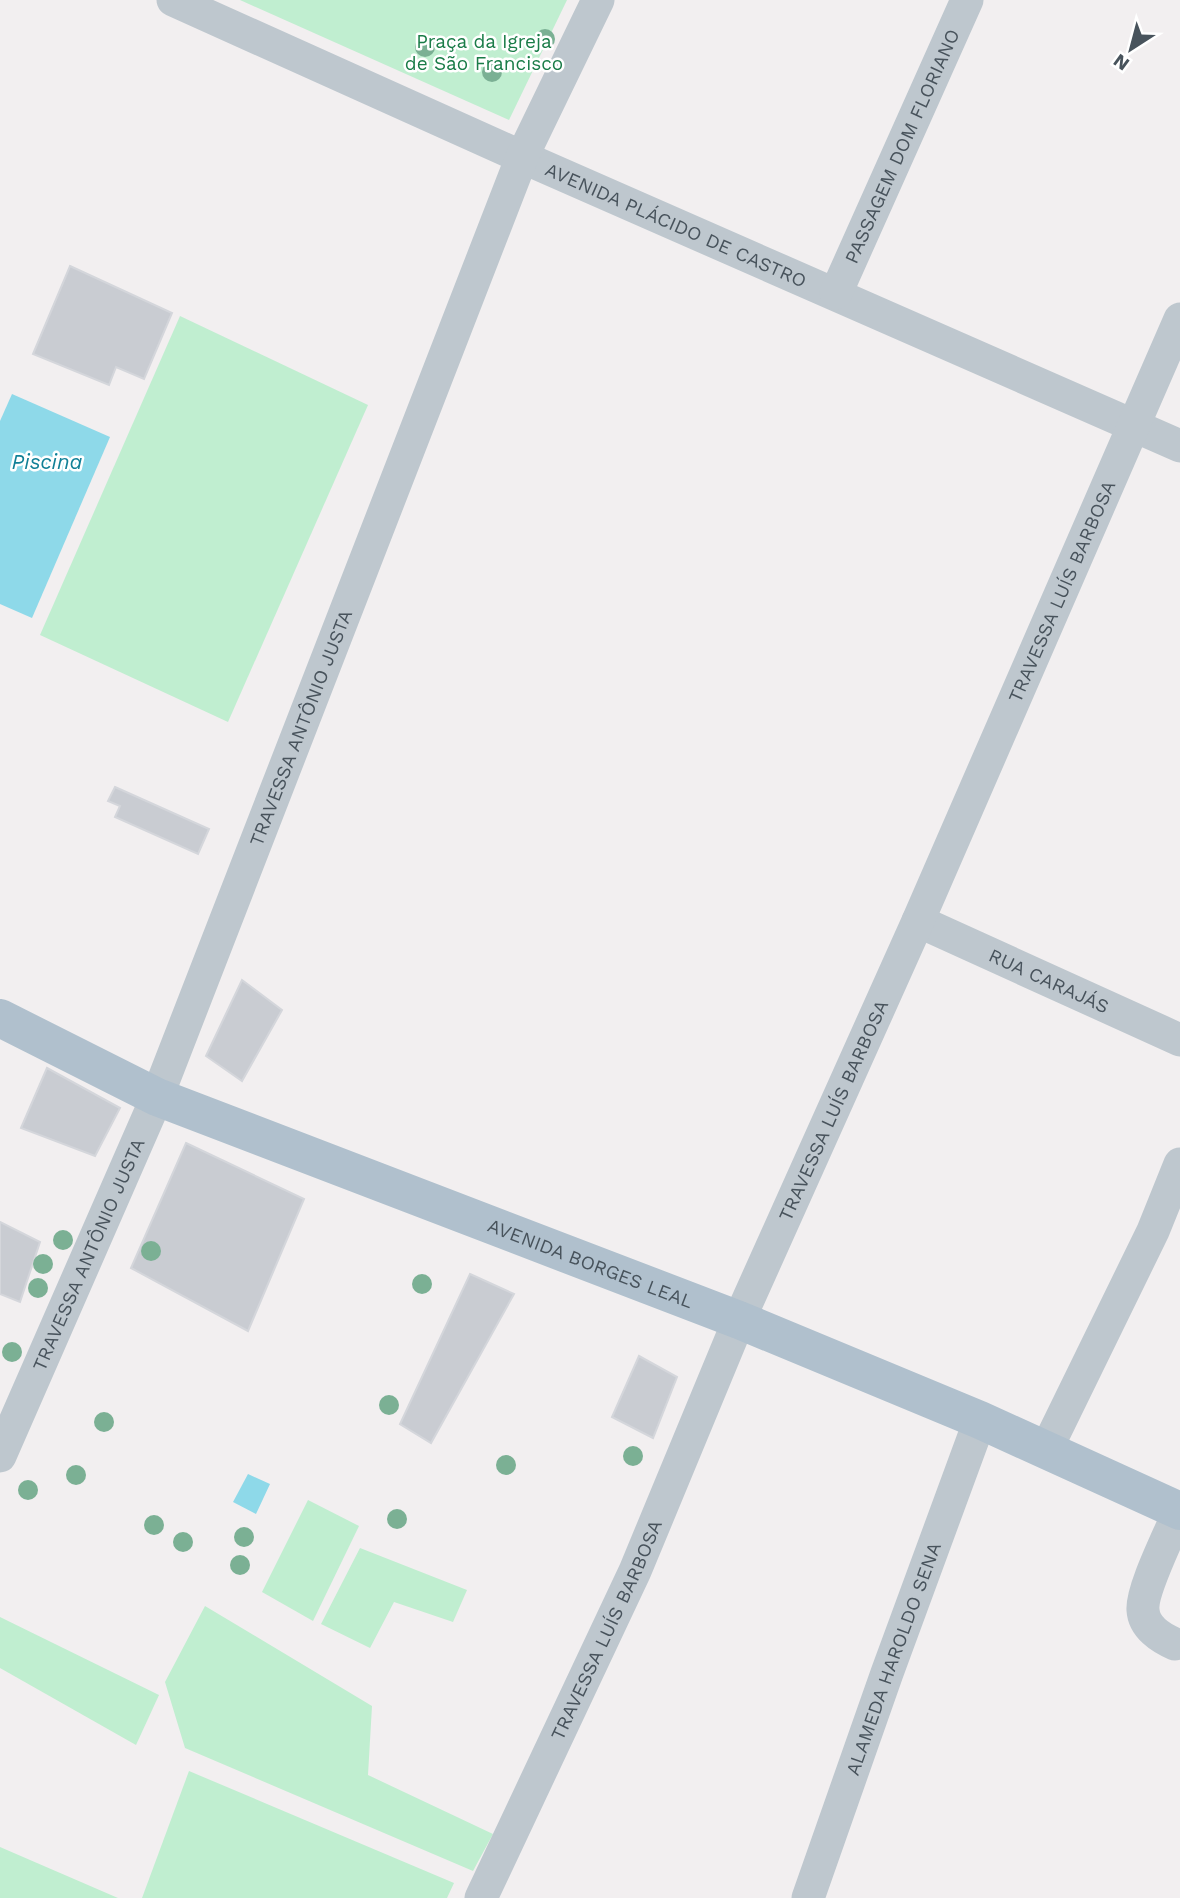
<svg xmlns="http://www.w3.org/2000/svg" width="1180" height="1898" font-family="'Work Sans',sans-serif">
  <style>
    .green { fill: #c0eed0 }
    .water { fill: #8ed9e9 }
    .building { fill: #c9ccd2; stroke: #d4d6db; stroke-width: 2 }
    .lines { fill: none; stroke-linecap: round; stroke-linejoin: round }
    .minor { stroke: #bec7ce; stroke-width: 33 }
    .major { stroke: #b0c0cd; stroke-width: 38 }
    .tree { fill: #7bb094 }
    .labels { text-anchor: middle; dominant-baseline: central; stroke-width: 5; stroke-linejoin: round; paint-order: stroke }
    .park-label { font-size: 19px; fill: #1a7c48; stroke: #fff }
    .street-label { font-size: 19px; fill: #48535c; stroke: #fff }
    .water-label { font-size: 21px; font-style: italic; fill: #118097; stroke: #fff }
  </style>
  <rect width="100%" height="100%" fill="#f2eff0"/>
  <g class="green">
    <path d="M240,0H567L509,120Z"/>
    <path d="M180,316L368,405L228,722L40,635Z"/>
    <path d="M308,1500L359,1526L313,1621L262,1592Z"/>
    <path d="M360,1548L467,1590L453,1622L394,1602L370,1648L321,1624Z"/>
    <path d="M205,1606L372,1706L368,1775L493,1834L473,1871L185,1748L165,1682Z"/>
    <path d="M0,1617L159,1695L136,1745L0,1668Z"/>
    <path d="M189,1771L454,1883L447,1898H142Z"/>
    <path d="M0,1847L118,1898H0Z"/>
  </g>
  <g class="water">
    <path d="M12,394L110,437L32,618L0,604V421Z"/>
    <path d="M248,1474L270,1484L256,1514L233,1502Z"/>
  </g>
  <g class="building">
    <path d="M70,266L172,313L144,379L116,367L109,385L33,354Z"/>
    <path d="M115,787L209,829L198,854L115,817L120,806L108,801Z"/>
    <path d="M242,980L282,1010L242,1081L206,1056Z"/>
    <path d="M47,1068L120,1108L95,1156L21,1128Z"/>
    <path d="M186,1143L304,1199L248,1331L131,1268Z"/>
    <path d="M0,1222L40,1242L20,1302L0,1294Z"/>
    <path d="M470,1274L514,1294L431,1443L400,1424Z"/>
    <path d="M639,1356L677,1377L653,1438L612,1417Z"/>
  </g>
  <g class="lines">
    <g class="minor">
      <path id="s1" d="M173,0L522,157L1180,446"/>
      <path id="s2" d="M836,293L967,0"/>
      <path id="s3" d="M918,921L1180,1040"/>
      <path d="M1046,1450L1153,1231L1180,1164"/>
      <path id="s4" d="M0,1456L157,1097L522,157L598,0"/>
      <path d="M1175,1644C1161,1638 1144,1627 1143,1610C1141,1590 1171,1532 1179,1511"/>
      <path id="s5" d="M481,1898L635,1571L739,1320L918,921L1180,319"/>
      <path id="s6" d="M808,1898L887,1673L980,1420"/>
    </g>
    <path class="major" id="s7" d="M0,1018L157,1097L739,1320L980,1420L1180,1511"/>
  </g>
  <g class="tree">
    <circle cx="545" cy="39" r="10"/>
    <circle cx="425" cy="47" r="10"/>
    <circle cx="492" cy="72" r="10"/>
    <circle cx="63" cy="1240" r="10"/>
    <circle cx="151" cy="1251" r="10"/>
    <circle cx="43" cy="1264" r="10"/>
    <circle cx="422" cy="1284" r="10"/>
    <circle cx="38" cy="1288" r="10"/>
    <circle cx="12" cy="1352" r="10"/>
    <circle cx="389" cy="1405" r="10"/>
    <circle cx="104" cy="1422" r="10"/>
    <circle cx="633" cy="1456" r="10"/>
    <circle cx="506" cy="1465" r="10"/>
    <circle cx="76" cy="1475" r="10"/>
    <circle cx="28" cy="1490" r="10"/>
    <circle cx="397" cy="1519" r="10"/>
    <circle cx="154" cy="1525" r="10"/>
    <circle cx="244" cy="1537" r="10"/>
    <circle cx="183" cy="1542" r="10"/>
    <circle cx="240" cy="1565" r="10"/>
  </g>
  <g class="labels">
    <g class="park-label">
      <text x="484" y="41">Praça da Igreja<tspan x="484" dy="22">de São Francisco</tspan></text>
    </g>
    <g class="street-label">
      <text stroke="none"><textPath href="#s2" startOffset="161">PASSAGEM DOM FLORIANO</textPath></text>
      <text stroke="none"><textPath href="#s1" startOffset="551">AVENIDA PLÁCIDO DE CASTRO</textPath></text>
      <text stroke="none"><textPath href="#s5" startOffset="1430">TRAVESSA LUÍS BARBOSA</textPath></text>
      <text stroke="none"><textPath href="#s4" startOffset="788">TRAVESSA ANTÔNIO JUSTA</textPath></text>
      <text stroke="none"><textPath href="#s3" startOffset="144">RUA CARAJÁS</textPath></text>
      <text stroke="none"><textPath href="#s5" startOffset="863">TRAVESSA LUÍS BARBOSA</textPath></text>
      <text stroke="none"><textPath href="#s4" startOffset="220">TRAVESSA ANTÔNIO JUSTA</textPath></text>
      <text stroke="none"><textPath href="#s7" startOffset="640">AVENIDA BORGES LEAL</textPath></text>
      <text stroke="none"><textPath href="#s5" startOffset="296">TRAVESSA LUÍS BARBOSA</textPath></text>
      <text stroke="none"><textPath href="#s6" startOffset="254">ALAMEDA HAROLDO SENA</textPath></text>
    </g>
    <g class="water-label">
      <text x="47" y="461">Piscina</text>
    </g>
  </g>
  <g transform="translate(1131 49) rotate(216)" stroke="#ffffff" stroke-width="5" paint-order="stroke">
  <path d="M0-5L12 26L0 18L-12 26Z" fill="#48535c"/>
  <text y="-10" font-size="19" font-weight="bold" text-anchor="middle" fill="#48535c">N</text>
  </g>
</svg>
